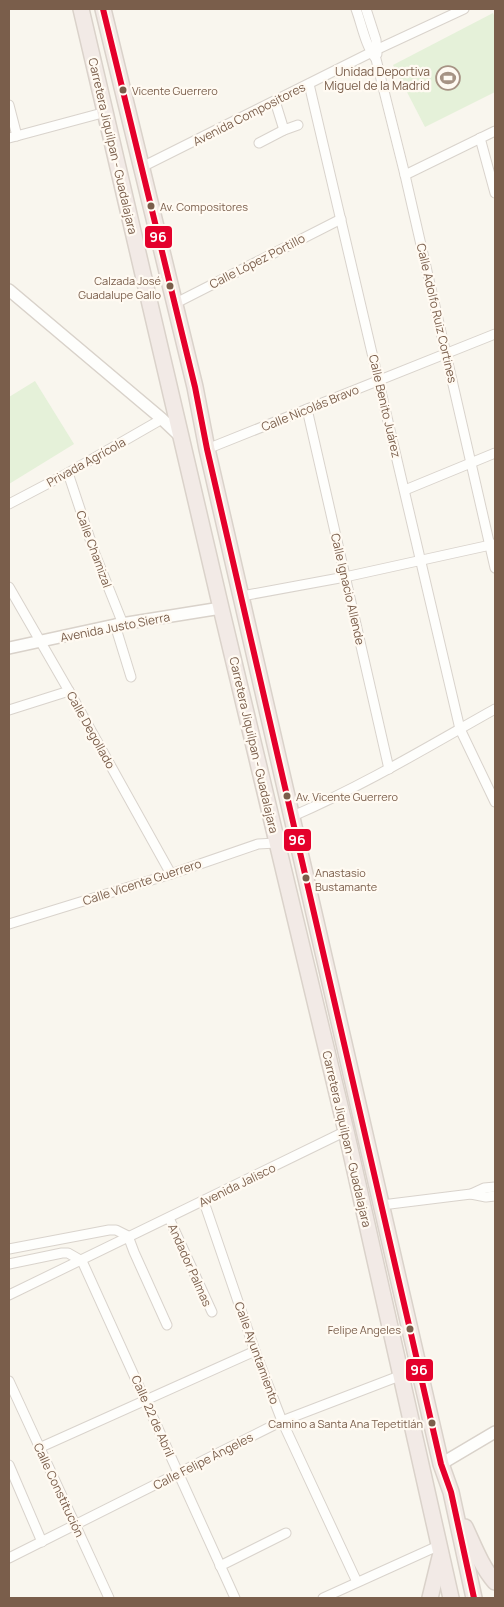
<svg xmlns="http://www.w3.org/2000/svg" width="504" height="1607" font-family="Manrope,sans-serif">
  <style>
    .green { fill: #e5f1d9 }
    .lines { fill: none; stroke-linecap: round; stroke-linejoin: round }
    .street-casing { stroke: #d9d3cc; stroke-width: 11 }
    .secondary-casing { stroke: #d9d2ca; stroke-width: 14 }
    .highway-casing { stroke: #dad2ca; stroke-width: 18 }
    .street { stroke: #fefefc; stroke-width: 9 }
    .secondary { stroke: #fefefc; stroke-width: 11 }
    .highway { stroke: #f2eae6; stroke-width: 15 }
    .bus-1-casing { stroke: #fffaf2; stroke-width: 10 }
    .bus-1 { stroke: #e4002b; stroke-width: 6 }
    .bus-dot { fill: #7a5e4b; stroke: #fffaf2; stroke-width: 2 }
    .labels { text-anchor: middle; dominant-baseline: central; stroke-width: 4.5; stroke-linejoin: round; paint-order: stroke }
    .bus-label { font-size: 11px; fill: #7a5e4b; stroke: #fffaf2; text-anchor: start }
    .poi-label { font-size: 12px; fill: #7a5e4b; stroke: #fffaf2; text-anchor: end }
    .street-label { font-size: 12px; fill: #7a5e4b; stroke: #fffaf2 }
    .line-badge { stroke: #fffaf2; stroke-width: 2 }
    .badge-label { font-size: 14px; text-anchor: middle; font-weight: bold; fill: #fff }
  </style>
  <rect width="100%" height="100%" fill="#f9f6ee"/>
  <g class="green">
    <path d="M493,13L495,18V92L425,127L393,65Z"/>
    <path d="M35,381L74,444L9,484V397Z"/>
  </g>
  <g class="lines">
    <g class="street-casing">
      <g id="street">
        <path d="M356,9C362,25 365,45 376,59L405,175L495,568"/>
        <path d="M366,9L376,40L377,54"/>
        <path d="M309,84L460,729L495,802"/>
        <path d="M275,101L284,130"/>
        <path d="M9,105L17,136"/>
        <path d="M9,138L106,112"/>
        <path d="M480,138L495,193"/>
        <path d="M259,143L284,130L298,125"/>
        <path d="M142,167L378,49L464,9"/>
        <path d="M405,175L495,131"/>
        <path d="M174,304L341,219"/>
        <path d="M307,409L389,769"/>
        <path d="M207,449L495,334"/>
        <path d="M68,473L95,554L123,624"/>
        <path d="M405,490L495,453"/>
        <path d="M9,504L68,473L162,419"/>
        <path d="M9,587L69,691L171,874"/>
        <path d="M242,596L345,577L495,544"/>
        <path d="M115,625L131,677"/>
        <path d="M9,710L69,691"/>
        <path d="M293,816C363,786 429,746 495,709"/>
        <path d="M9,924L171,874L258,844L276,843"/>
        <path d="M471,1194L486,1197L495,1196"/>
        <path d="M204,1202L255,1351L282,1421L357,1582"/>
        <path d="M382,1205L471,1194L484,1188L495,1187"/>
        <path d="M169,1218L212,1312"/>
        <path d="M9,1249L109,1230H116L128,1236L134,1252L167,1325"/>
        <path d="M82,1261L235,1598"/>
        <path d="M9,1264L62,1253H68L82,1261"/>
        <path d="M9,1295L346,1131"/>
        <path d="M9,1381L109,1598"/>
        <path d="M39,1448L255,1351"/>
        <path d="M9,1465L42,1542"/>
        <path d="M9,1558L282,1421L402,1375"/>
        <path d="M220,1566L286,1533"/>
        <path d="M323,1598L440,1545"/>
      </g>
    </g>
    <g class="secondary-casing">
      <g id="secondary">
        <path d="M9,290L162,419L181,437"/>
        <path d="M9,648L115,625L221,608"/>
        <path d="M441,1464L495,1432"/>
      </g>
    </g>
    <g class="highway-casing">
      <g id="highway">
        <path d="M81,9L221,608L346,1131L451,1598"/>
        <path d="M103,9L195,387L207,449L441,1464L451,1492L474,1598"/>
        <path d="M465,1527C474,1546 481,1566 495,1582"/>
        <path d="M430,1598L440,1557"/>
      </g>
    </g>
    <use href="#street" class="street"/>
    <use href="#secondary" class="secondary"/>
    <use href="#highway" class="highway"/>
    <g class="bus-1-casing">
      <path id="bus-1" d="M103,9L195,387L207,449L441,1464L451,1492L474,1598"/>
    </g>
    <use href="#bus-1" class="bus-1"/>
  </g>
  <defs>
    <g id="stadium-ring" transform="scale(1.25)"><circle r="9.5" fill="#fffaf2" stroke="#a69384" stroke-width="1.5"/><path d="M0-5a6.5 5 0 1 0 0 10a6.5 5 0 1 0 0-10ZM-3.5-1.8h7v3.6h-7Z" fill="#a69384"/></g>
  </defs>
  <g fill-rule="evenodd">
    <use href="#stadium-ring" x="448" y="78"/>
  </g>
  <g class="bus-dot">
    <circle cx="123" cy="90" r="4.5"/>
    <circle cx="151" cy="206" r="4.5"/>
    <circle cx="170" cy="286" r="4.5"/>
    <circle cx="287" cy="796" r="4.5"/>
    <circle cx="306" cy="878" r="4.5"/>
    <circle cx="410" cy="1329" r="4.5"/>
    <circle cx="432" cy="1423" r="4.5"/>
  </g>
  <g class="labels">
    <g class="bus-label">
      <text x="132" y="90">Vicente Guerrero</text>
      <text x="160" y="206">Av. Compositores</text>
      <text x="161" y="280" text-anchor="end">Calzada José<tspan x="161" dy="14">Guadalupe Gallo</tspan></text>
      <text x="296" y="796">Av. Vicente Guerrero</text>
      <text x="315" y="872">Anastasio<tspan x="315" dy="14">Bustamante</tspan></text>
      <text x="401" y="1329" text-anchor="end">Felipe Angeles</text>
      <text x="423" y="1423" text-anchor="end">Camino a Santa Ana Tepetitlán</text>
    </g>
    <g class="poi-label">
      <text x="430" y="71">Unidad Deportiva<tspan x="430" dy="14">Miguel de la Madrid</tspan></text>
    </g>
    <g class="street-label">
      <text transform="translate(249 114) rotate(-27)">Avenida Compositores</text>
      <text transform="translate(113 146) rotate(77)">Carretera Jiquilpan - Guadalajara</text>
      <text transform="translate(257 261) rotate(-27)">Calle López Portillo</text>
      <text transform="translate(437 313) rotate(77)">Calle Adolfo Ruiz Cortines</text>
      <text transform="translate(385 406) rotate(77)">Calle Benito Juárez</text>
      <text transform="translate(310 408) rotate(-22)">Calle Nicolás Bravo</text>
      <text transform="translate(86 462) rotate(-29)">Privada Agrícola</text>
      <text transform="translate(94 549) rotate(70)">Calle Chamizal</text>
      <text transform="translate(348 589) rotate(77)">Calle Ignacio Allende</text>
      <text transform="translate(115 627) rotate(-11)">Avenida Justo Sierra</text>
      <text transform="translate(91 730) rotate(61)">Calle Degollado</text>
      <text transform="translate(254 745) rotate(77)">Carretera Jiquilpan - Guadalajara</text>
      <text transform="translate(142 882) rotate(-18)">Calle Vicente Guerrero</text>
      <text transform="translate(347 1139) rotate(77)">Carretera Jiquilpan - Guadalajara</text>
      <text transform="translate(237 1185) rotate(-26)">Avenida Jalisco</text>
      <text transform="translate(190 1265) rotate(66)">Andador Palmas</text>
      <text transform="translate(257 1353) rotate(70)">Calle Ayuntamiento</text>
      <text transform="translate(153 1416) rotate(66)">Calle 22 de Abril</text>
      <text transform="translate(203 1461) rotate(-27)">Calle Felipe Ángeles</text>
      <text transform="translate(59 1490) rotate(65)">Calle Constitución</text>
    </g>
  </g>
  <g class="line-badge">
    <rect x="144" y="225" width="29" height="24" rx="5" fill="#e4002b"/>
    <rect x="283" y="828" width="29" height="24" rx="5" fill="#e4002b"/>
    <rect x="405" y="1358" width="29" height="24" rx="5" fill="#e4002b"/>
  </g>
  <g class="badge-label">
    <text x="158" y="242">96</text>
    <text x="297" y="845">96</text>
    <text x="419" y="1375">96</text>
  </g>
  <rect width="504" height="1607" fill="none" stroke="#7a5e4b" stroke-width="20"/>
</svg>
